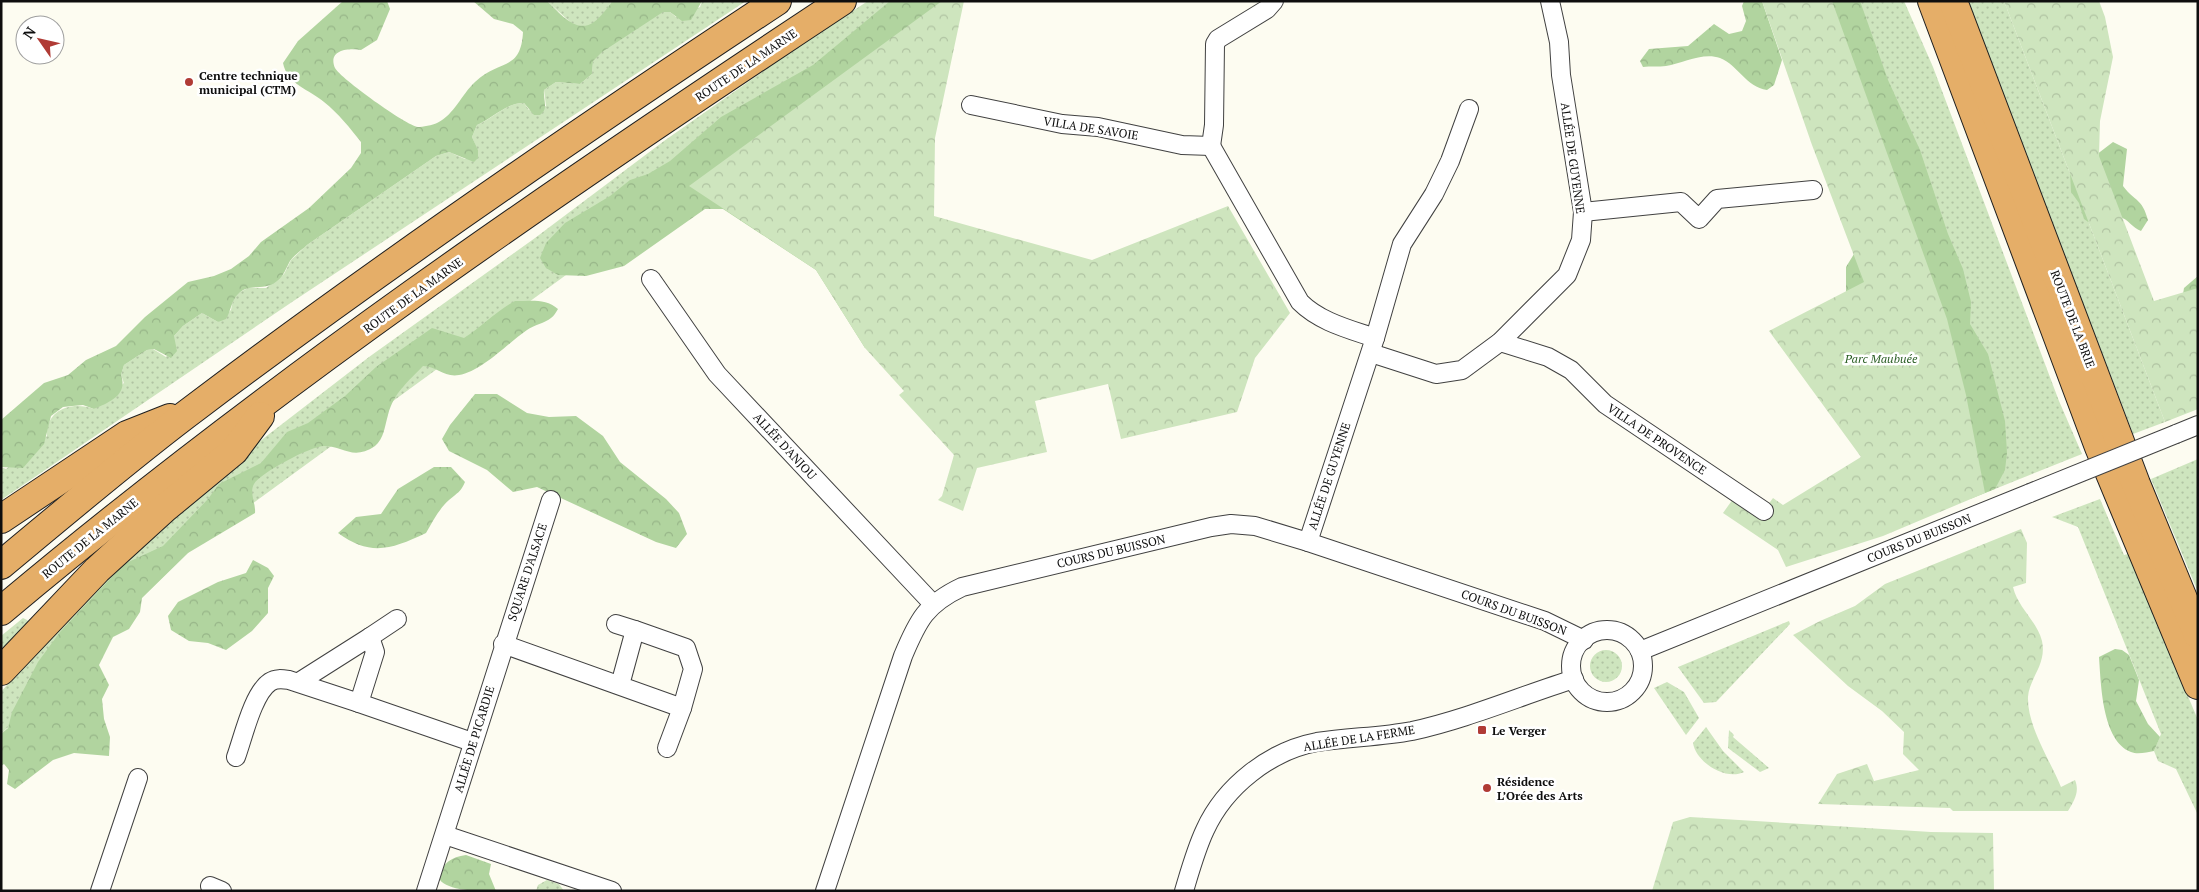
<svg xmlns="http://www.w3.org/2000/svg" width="2199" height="892" font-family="'PT Serif',serif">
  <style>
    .grass { fill: url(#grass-dots) }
    .forest { fill: url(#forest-crowns) }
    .park { fill: url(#park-crowns) }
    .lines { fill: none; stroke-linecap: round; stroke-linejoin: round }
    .street-casing { stroke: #414141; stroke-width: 20 }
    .highway-casing { stroke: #1f1f1f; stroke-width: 30 }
    .street { stroke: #fff; stroke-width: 18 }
    .highway { stroke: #e5ae68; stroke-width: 28 }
    .street-bridge-casing { stroke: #414141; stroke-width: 20; stroke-linecap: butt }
    .street-bridge { stroke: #fff; stroke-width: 18 }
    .poi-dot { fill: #b03b35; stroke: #fff; stroke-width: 2 }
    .labels { text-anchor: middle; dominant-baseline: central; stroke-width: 5; stroke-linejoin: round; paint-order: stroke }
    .street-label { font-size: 12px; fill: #0e0e0e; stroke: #fff }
    .poi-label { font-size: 12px; font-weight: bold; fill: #0e0e0e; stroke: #fff; text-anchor: start }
    .park-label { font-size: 12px; font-style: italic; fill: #2b5f25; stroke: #fff }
  </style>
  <defs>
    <pattern id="grass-dots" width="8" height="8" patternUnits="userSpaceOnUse" patternTransform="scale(1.25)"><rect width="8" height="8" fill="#cee5be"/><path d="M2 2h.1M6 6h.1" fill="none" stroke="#b0c3a2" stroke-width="1.8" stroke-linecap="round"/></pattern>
    <pattern id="forest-crowns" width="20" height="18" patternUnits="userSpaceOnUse" patternTransform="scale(1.25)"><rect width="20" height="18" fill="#b1d49f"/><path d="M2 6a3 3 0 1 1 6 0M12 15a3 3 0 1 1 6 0" fill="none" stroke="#97b588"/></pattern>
    <pattern id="park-crowns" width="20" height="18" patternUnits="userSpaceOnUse" patternTransform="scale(1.25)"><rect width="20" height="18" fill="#cee5be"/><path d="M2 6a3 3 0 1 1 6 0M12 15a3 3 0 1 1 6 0" fill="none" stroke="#b0c3a2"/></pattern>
  </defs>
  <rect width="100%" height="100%" fill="#fdfcf1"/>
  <g class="grass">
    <path d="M547,1H680L664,12H670L676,17L700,7L702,1H746L292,302L1,500V467L6,469L47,436C46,409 72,401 94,409L124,383L121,375L124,365L147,350L153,349L166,357L174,345V336L183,326L202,313L218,322L231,310L233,300L238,293L248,288H266L284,274L291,260L307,245L436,156L449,152L465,159L478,151L472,137L477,125C492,119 508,102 524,103L529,110L546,106L544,90L556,82L580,84L592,74L593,60L602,51Z"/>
    <path d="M868,1H942L197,544L1,734V692L53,630L201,490L264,438L369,357L535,238L664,141L802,44Z"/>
    <path d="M1832,1H1904L1933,67L2059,401L2082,454L1985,493Z"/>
    <path d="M1967,1H2004L2165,422L2133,434Z"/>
    <path d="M2198,459V592L2151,479Z"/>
    <path d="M2100,499L2124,555L2128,554L2198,720V815L2176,769L2158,761L2154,751L2161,734L2078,527L2052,517Z"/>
    <path d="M23,618L27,620L30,623L1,654V636Z"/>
    <path d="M1789,621L1790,624L1716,702L1704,703L1678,667Z"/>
    <circle cx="1606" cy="666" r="16"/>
    <path d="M1667,682L1684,692L1699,718L1686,735L1654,688Z"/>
    <path d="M1706,727L1723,751L1744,772C1725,781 1696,762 1693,743Z"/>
    <path d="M1729,730L1734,735L1733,737L1769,768L1760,772L1728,748Z"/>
    <path d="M547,880L559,884L564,891H536L538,885Z"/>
  </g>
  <g class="forest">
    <path d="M343,1H387L390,9L377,40L361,50C350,48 327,49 335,68C340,78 407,126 418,127C422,127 433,125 437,123C455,114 461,95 475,82C499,59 521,72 523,32L513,24L494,19L473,1H547C559,12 576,35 594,22C601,17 607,8 613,1H702L691,20L682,21L670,12H663L602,52L593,61L592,74L580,84L556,82L544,90C543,100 549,109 540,115H534L524,103C508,102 491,119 477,125L472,137L478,150V158L474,162L449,152L436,156L307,245C302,250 294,255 290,261C286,268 284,276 277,281C265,292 249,282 238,294C231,301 231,311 226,319L218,322L202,313L183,326L174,336L177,351L171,358L154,349L147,350L124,365L121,375C128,395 110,402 94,409L83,405L72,406L63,407L51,416L44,444L23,468L1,467V420L44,383L68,375L86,360L116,346L145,317L188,282L214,276L231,269L249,256L261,242L309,208L351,168L361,153V142C350,128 338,113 324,102C310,90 287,84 283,63L298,41Z"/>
    <path d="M890,1H945L865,348L816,270L723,209H705L624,266L586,276L558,275L546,268L540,258L546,243L565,223L610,196L630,180L648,174L670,161L721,117L813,65Z"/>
    <path d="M1744,1H1762L1782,60L1774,85L1767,90C1746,87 1738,65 1720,58C1703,52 1683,63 1666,66C1659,67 1650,66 1643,67L1640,61L1649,49L1688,46L1714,24L1729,34L1742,31L1746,21L1742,6Z"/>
    <path d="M1808,1H1860L1888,80L1920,150L1948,234L1963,269L1971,302L1970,324L1988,354L2005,421L2007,453L2005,470L1995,489L1970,499L1846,306V267L1854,254Z"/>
    <path d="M2113,142L2127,149L2123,186C2135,202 2142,198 2148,220L2141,231C2132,228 2129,219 2119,217L2098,229L2084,219L2079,203L2071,192L2070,171L2096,155Z"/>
    <path d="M2198,276V323L2182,300L2184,288Z"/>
    <path d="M515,301C530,301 546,298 558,309C556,312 554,316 551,318C545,323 534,325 527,330C508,343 481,372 459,375C445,378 436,366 423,366C408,382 394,392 388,415C385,425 384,439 375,446C353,461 343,446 324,446C311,446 260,473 254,484C249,493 256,503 255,513L188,553L142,598L140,612L129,629L113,637L99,665L109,685L102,699L104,719L110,737L109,756L74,753L53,760L15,789L7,784L9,770L4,764L1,766V734L8,728L12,712L38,662L60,632L124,564L163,546L208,499L219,484L261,463L287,432L308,423L345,396L376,367L432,328L464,338C482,327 496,311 515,301Z"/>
    <path d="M475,394H497L527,413L549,417L576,416L603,436L620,462L666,499L679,513L687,534L676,548L656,542L537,487L513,492L487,470L449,451L442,439L450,425Z"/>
    <path d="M434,467H451L465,482C461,492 457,493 449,500C439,509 433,521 426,533C392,549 371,557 338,533L356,517L381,514L398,489Z"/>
    <path d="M253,560L268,568L274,576L268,588V613L252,631L226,650L208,643L189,641L171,630L168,616L178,602L218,582L246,573Z"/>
    <path d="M2115,649L2122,650L2129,655L2139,680L2136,701L2148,724L2160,737L2154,751C2147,752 2138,755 2131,752C2102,741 2101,684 2099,657Z"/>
    <path d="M466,855L491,864L489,874L496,891C480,891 445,892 438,877C443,863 451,857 466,855Z"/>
  </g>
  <g class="park">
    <path d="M942,1H964L935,138L934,216L1092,260L1228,206L1290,313L1255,358L1237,412L1121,439L1108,384L1035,401L1047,452L977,468L963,511L938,500L942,496L954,455L899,395L904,391L865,348L816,270L689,186Z"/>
    <path d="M1762,1H1832L1947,319L1966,395L1985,493L1883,536L1786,567L1778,550L1723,513L1733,499L1759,517L1773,498L1783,505L1861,457L1769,331L1864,282L1812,145Z"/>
    <path d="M2004,1H2099L2105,17L2113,57L2100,121L2099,156L2154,301L2198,288V409L2165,422Z"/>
    <path d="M2021,529L2027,543L2026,583L2013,587C2018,608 2037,621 2042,641C2047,665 2029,678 2028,697C2027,726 2050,760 2061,787L2075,780C2080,792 2074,801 2068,811H1953L1950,808L1818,804L1837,774L1867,764L1874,781L1919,770L1903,754L1904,732L1882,711L1848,686L1793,635L1820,621L1855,606L1885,584Z"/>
    <path d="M1690,817L1931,832L1993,833L1994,891H1652L1673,822Z"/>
  </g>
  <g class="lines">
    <g class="street-casing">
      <g id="street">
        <path d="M971,105L1062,124L1098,127L1182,145L1211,146"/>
        <path d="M1211,146L1300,302C1320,322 1349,329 1375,338"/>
        <path d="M1211,146L1214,125L1215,44L1218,39L1267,9L1274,1"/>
        <path d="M1583,212L1681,202L1699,219L1717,199L1813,190"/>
        <path d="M651,279L717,374L933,604"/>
        <path d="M1500,342L1548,357L1571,370L1605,404L1764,511"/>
        <path d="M1371,353L1436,374L1462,370L1500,342L1567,275L1581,240L1583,212L1561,75L1559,42L1550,1"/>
        <path d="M2176,434L2198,425"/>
        <path d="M1308,542L1375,338L1402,244L1434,194L1450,161L1469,109"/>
        <path d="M616,624L635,630"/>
        <circle cx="1607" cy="666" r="36"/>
        <path d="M370,637L397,619"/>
        <path d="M503,644L682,708L693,669L686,648L635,630L620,685"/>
        <path d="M1640,651L2030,493"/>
        <path d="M359,703L472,742"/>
        <path d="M667,748L682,708"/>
        <path d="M236,757C243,738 253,693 270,682C276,678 282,679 289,680L359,703L375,652L370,637L299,682"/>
        <path d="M445,835L612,891"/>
        <path d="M210,886L222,891"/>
        <path d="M100,891L138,778"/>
        <path d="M426,891L551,500"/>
        <path d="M825,891L903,656C918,620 926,604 962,587L1211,527L1231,524L1255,526L1308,542L1545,621L1584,640"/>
        <path d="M1184,891C1190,871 1196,849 1205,830C1225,786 1270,751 1317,742C1349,737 1381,737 1412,731C1467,719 1520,696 1574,679"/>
      </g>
    </g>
    <g class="highway-casing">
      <g id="highway">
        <path d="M1932,1L2099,447L2198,685"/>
        <path d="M1953,1L2136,484L2198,635"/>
        <path d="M1,519L127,435L170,418"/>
        <path d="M1,565C65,512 129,457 196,407C384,265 580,131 777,1"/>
        <path d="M1,611C266,388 553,192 842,1"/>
        <path d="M1,671L97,570L165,508L234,451L260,416"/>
      </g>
    </g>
    <use href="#street" class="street"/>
    <use href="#highway" class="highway"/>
    <g class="street-bridge-casing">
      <path id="street-bridge" d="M2030,493L2176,434"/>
    </g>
    <use href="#street-bridge" class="street-bridge"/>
  </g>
  <g class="poi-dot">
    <circle cx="189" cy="82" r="5"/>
    <rect x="1477" y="725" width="10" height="10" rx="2.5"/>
    <circle cx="1487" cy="788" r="5"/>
  </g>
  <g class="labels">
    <g class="street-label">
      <text transform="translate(746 65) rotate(-34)">ROUTE DE LA MARNE</text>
      <text transform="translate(1091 128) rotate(9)">VILLA DE SAVOIE</text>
      <text transform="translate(1573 158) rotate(82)">ALLÉE DE GUYENNE</text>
      <text transform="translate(413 295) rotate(-36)">ROUTE DE LA MARNE</text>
      <text transform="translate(2073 319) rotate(69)">ROUTE DE LA BRIE</text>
      <text transform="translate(1657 439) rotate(34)">VILLA DE PROVENCE</text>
      <text transform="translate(785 446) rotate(47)">ALLÉE D'ANJOU</text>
      <text transform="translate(1329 476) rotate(-72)">ALLÉE DE GUYENNE</text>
      <text transform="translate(90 538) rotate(-39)">ROUTE DE LA MARNE</text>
      <text transform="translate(1919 538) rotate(-22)">COURS DU BUISSON</text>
      <text transform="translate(1111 551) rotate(-13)">COURS DU BUISSON</text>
      <text transform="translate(527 572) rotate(-72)">SQUARE D'ALSACE</text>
      <text transform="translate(1514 612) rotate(20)">COURS DU BUISSON</text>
      <text transform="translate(1359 738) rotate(-9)">ALLÉE DE LA FERME</text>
      <text transform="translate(474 739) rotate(-73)">ALLÉE DE PICARDIE</text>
    </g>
    <g class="poi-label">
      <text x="199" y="75">Centre technique<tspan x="199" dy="14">municipal (CTM)</tspan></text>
      <text x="1492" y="730">Le Verger</text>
      <text x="1497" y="781">Résidence<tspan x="1497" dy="14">L’Orée des Arts</tspan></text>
    </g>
    <g class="park-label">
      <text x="1881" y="358">Parc Maubuée</text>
    </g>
  </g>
  <rect width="2199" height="892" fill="none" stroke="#0e0e0e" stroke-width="5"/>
  <g transform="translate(40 40) rotate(304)"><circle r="24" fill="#ffffff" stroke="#9f9f9f"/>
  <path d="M0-4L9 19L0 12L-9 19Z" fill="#b03b35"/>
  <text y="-8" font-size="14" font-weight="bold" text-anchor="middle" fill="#0e0e0e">N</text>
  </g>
</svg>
